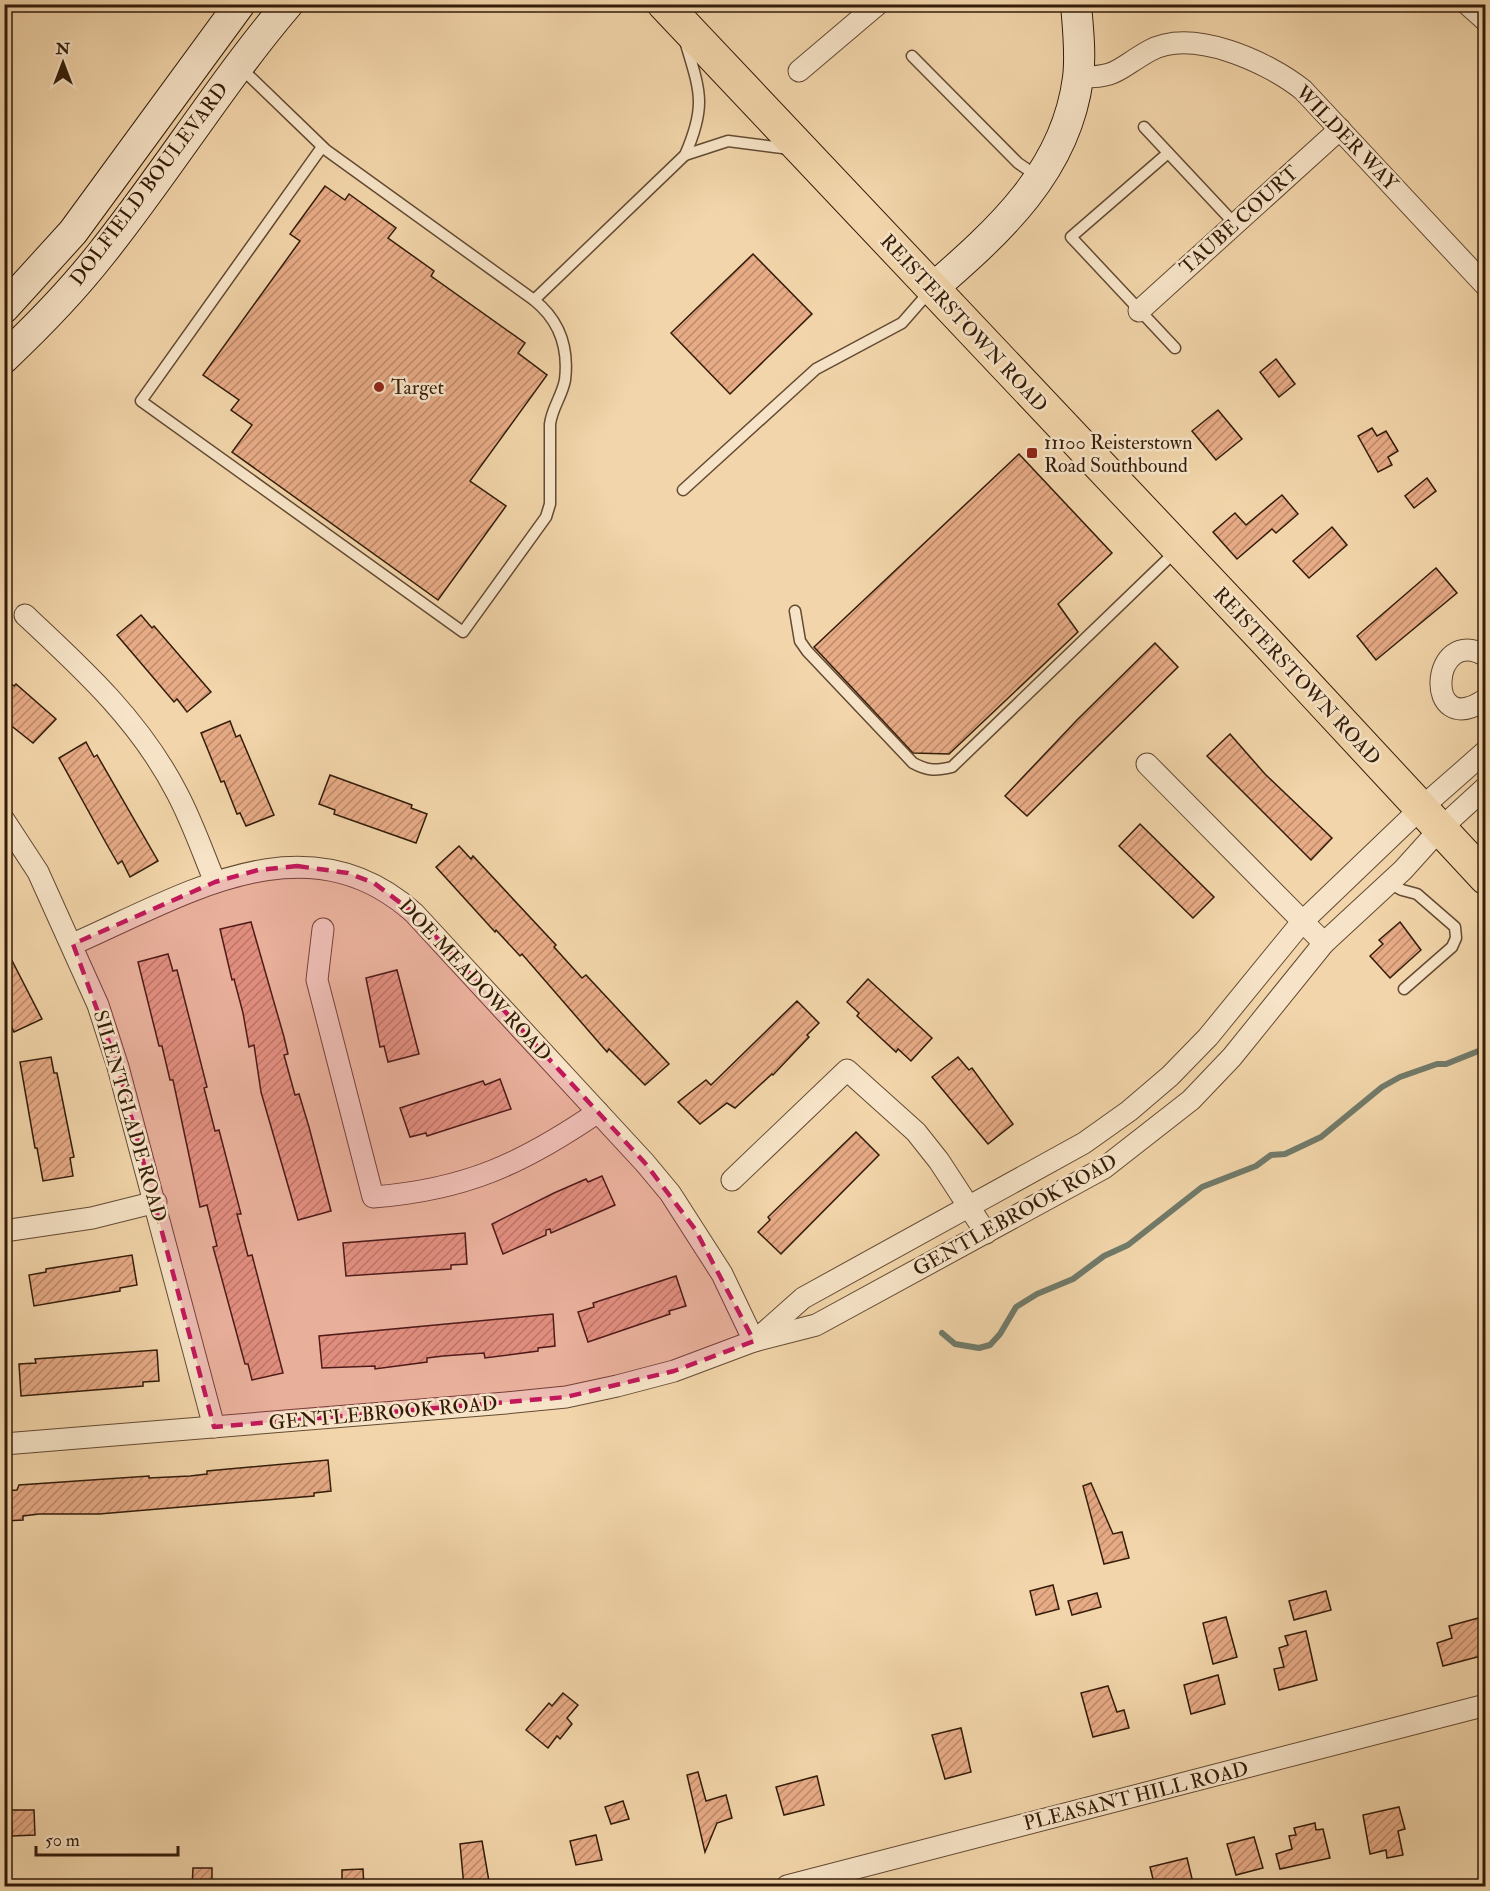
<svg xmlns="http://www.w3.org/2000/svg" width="1490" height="1891" font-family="'IM FELL Double Pica',serif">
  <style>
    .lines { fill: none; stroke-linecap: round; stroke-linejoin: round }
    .stream { stroke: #717a69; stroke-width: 6 }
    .building { fill: url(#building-hatch); stroke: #331c0a; stroke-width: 1.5 }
    .lane-casing { stroke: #634a32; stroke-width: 13 }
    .street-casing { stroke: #634a32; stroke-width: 23 }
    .secondary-casing { stroke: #331c0a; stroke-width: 32 }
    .primary-casing { stroke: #331c0a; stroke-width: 35 }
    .lane { stroke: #f7e4c8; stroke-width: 10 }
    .street { stroke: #f7e4c8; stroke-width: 21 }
    .secondary { stroke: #f7e4c8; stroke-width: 30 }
    .primary { stroke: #f2d5aa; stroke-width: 33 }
    .marked { fill: #c2185b; fill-opacity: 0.2; stroke: #c2185b; stroke-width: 4.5; stroke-dasharray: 12 8; stroke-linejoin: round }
    .poi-dot { fill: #8f2418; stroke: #f7e4c8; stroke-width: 2 }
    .labels { text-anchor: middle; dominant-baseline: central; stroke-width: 5; stroke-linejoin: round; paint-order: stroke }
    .street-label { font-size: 20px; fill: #331c0a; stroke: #f7e4c8 }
    .poi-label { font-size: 20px; fill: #331c0a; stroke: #f7e4c8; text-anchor: start }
  </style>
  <defs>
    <pattern id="building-hatch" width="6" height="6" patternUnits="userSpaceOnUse" patternTransform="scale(1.5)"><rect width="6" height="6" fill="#e7ab86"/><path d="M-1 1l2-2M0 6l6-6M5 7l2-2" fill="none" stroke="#bc8a6c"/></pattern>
  </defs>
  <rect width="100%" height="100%" fill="#f2d5aa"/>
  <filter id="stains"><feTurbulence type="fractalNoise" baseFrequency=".00333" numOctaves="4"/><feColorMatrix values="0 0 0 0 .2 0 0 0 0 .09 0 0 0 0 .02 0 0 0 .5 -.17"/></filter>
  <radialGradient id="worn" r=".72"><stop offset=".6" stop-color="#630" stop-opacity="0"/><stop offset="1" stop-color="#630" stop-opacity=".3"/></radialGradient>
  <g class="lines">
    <path class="stream" d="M942,1333L955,1344L979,1348L990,1345L1000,1334L1016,1307L1037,1294L1073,1279L1104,1256L1128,1245L1202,1187L1256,1166L1271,1155L1285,1154L1321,1137L1382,1087L1400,1077L1437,1064H1446L1486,1048"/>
  </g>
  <g class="building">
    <path d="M325,186L345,200L349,194L396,228L388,238L434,271L431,276L525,343L518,353L547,375L470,481L506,506L438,600L232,452L252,425L231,410L239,400L203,375L300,241L290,234Z"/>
    <path d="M753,254L812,314L730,394L671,333Z"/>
    <path d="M1276,359L1295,384L1279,397L1260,372Z"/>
    <path d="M1218,410L1242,439L1216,460L1192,431Z"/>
    <path d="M1372,428L1377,436L1386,431L1398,451L1388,457L1392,465L1378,472L1358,436Z"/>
    <path d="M1019,454L1112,553L1058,604L1078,632L949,754L913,753L814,647Z"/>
    <path d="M1427,478L1436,491L1414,508L1405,496Z"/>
    <path d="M1282,495L1298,514L1276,533L1272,529L1237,559L1213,532L1235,513L1246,525Z"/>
    <path d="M1332,527L1347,545L1309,578L1293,561Z"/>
    <path d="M1436,568L1457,593L1376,660L1357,636Z"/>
    <path d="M141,615L152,628L154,626L211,692L187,712L177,699L174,702L117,635Z"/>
    <path d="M1155,643L1178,667L1027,816L1005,796L1077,720Z"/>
    <path d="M4,678L14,686L16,684L56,719L33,743L4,720Z"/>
    <path d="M230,721L236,737L240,735L274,815L246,826L240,813L237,814L224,781L221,782L201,733Z"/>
    <path d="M1230,734L1265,774L1332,838L1311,860L1207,756Z"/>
    <path d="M86,742L94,757L97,755L158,861L130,877L122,861L118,864L106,843L59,758Z"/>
    <path d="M330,775L412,805L411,808L427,814L416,843L334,814L335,810L319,804Z"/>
    <path d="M1140,824L1214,897L1193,918L1119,846Z"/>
    <path d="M459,846L471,859L473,856L556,945L554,947L582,978L586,975L669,1064L645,1085L609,1049L607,1052L522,954L520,956L496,930L495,932L436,867Z"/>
    <path d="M251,922L284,1037L288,1054L284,1055L295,1095L299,1094L309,1127L331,1211L298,1220L261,1092L254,1045L249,1047L243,1013L234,979L232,980L220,929Z"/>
    <path d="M1400,922L1421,950L1390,978L1370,956L1383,944L1379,940Z"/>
    <path d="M4,945L42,1019L14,1032L4,1012Z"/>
    <path d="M168,954L173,971L177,970L207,1087L204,1088L215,1131L219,1130L241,1214H237L248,1256L252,1255L283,1373L252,1380L248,1364H245L218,1265L213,1247L217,1246L207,1205L200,1207L173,1080H170L162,1046H159L138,962Z"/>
    <path d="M397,970L419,1054L388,1062L384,1046L380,1047L366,978Z"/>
    <path d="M868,979L932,1038L911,1061L898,1049L896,1052L857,1016L859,1013L847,1002Z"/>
    <path d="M797,1001L819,1023L807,1035L809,1037L773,1075L772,1074L735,1108L727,1103L700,1124L678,1102L706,1080L711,1085Z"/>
    <path d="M51,1057L54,1073H57L74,1157L70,1158L73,1176L43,1181L37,1148H35L20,1062Z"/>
    <path d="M958,1057L969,1070L972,1068L1013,1124L988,1144L932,1077Z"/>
    <path d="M500,1079L511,1109L427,1136L426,1133L410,1137L400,1108L483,1081L485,1085Z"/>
    <path d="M856,1132L879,1155L781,1254L758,1232L770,1220L768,1217Z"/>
    <path d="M602,1176L615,1205L551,1233L550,1229L546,1230V1235L503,1254L492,1224L554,1193L586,1179L588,1182Z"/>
    <path d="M465,1233L467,1264L451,1265V1269L346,1276L343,1243Z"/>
    <path d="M132,1255L137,1285L120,1288V1291L34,1306L29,1275L46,1272V1269Z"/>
    <path d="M676,1276L686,1306L669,1311L670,1314L588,1342L578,1312L594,1307L593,1303Z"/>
    <path d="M553,1314L555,1346L538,1348V1351L485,1358L484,1353L443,1356L427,1358V1362L375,1369V1366L322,1368L319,1336Z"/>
    <path d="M157,1350L159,1381L143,1382V1386L21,1396L19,1364L36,1363L35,1359Z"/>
    <path d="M328,1460L331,1491L314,1493V1496L99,1514H39L23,1516V1520L4,1521V1491L17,1490L19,1485L149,1476V1478L190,1476L207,1474V1471Z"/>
    <path d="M1091,1483L1113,1534L1122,1532L1129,1558L1104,1564L1083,1486Z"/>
    <path d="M1053,1585L1059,1609L1036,1615L1030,1591Z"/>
    <path d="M1326,1591L1331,1610L1294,1620L1289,1601Z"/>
    <path d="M1097,1593L1101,1607L1072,1615L1068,1601Z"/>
    <path d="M1226,1617L1237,1657L1213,1664L1203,1623Z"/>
    <path d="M1482,1617L1485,1630V1655L1443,1666L1437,1643L1452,1638L1449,1626Z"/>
    <path d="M1306,1631L1317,1680L1279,1690L1274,1669L1284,1667L1279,1648L1288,1645L1285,1636Z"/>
    <path d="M1218,1675L1225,1704L1191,1714L1184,1685Z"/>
    <path d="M1108,1686L1117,1712L1124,1710L1129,1728L1093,1737L1081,1693Z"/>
    <path d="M563,1693L578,1705L567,1718L572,1724L560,1739L557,1736L548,1748L526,1730L549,1703L552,1706Z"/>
    <path d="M961,1728L971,1772L945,1779L932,1735Z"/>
    <path d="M698,1772L706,1801L726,1795L732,1818L717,1823L705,1852L687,1775Z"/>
    <path d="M817,1776L824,1805L784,1815L776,1787Z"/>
    <path d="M623,1801L629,1819L611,1824L605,1807Z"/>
    <path d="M1399,1807L1405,1829L1398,1831L1403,1855L1387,1858L1386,1850L1370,1854L1363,1815Z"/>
    <path d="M11,1810H34L35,1835L12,1836Z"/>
    <path d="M1315,1823L1316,1830L1323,1829L1330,1858L1280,1869L1276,1854L1292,1849L1289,1836L1296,1835L1294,1828Z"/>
    <path d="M596,1835L602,1860L576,1865L570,1841Z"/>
    <path d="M1254,1837L1263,1868L1236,1875L1227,1844Z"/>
    <path d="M482,1841L490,1887H464L460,1844Z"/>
    <path d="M1187,1858L1194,1887H1175L1174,1880L1154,1883L1150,1867Z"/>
    <path d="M193,1868H212V1887H192Z"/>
    <path d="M363,1869L364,1887H342V1870Z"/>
  </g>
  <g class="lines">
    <g class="lane-casing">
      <g id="lane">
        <path d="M912,56L1018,163L1037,176"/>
        <path d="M240,67L326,150L534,300L685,155C707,105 700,91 685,41"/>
        <path d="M1144,127L1234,223"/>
        <path d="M322,147L141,401L463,632L546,517L550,504V424C552,408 562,396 565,380C569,347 559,320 534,300"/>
        <path d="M1168,153L1071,237L1175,348"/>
        <path d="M685,155L728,141L790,149"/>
        <path d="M683,490L816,369L902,323L930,291"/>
        <path d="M795,611L800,641L807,651L913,763C928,771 936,771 952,767L1176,551"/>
        <path d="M1389,883L1402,890L1417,894L1455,927L1456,938L1452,947L1404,989"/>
      </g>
    </g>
    <g class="street-casing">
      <g id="street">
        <path d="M1467,4L1486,21"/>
        <path d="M799,71L878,4"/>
        <path d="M1078,77C1118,78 1117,69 1149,51C1192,27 1268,62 1303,90L1486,286"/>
        <path d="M1139,311L1340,129"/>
        <path d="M25,615C83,669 140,721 177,793C192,821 203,853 215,882"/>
        <path d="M1486,656C1430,622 1422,743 1486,699"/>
        <path d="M1147,764L1324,943"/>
        <path d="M4,820L38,872L98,1005L118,1067L214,1427"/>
        <path d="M323,929L317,980L373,1197C465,1190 522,1164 598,1112"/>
        <path d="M73,944C183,896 306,816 414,913L645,1163L670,1193L722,1274L754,1341"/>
        <path d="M732,1180L847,1070L916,1132L939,1161L986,1233"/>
        <path d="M4,1231L92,1218L156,1202"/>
        <path d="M757,1339L803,1298L1084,1143L1129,1111L1170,1076L1208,1037L1302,922L1420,809L1486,751"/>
        <path d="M4,1444L506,1403L566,1397L617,1386L674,1371L754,1341L816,1325L1104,1168L1191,1100L1232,1057L1324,943L1403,870L1439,830L1486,787"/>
        <path d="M787,1886L1486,1705"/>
      </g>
    </g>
    <g class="secondary-casing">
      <g id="secondary">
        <path d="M932,289C999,231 1066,171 1078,78C1081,54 1078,29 1076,4"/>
        <path d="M4,308L73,232L240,4"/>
        <path d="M4,358C39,325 72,291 101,254C166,173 220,84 288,4"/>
      </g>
    </g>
    <g class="primary-casing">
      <path id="primary" d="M664,4L1265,640L1486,878"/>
    </g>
    <use href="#lane" class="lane"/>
    <use href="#street" class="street"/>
    <use href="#secondary" class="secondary"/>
    <use href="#primary" class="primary"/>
  </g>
  <path class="marked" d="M297,866L348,873L374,883L414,913L645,1163L695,1229L754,1341L674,1371L566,1397L214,1427L118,1067L73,944L215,882L258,870Z"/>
  <g class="poi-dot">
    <circle cx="379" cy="387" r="6"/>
    <rect x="1026" y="447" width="12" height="12" rx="3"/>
  </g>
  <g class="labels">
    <g class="street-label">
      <text transform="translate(1347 138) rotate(46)">WILDER WAY</text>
      <text transform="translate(149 184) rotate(-53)">DOLFIELD BOULEVARD</text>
      <text transform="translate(1239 220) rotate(-42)">TAUBE COURT</text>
      <text transform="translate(964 323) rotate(47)">REISTERSTOWN ROAD</text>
      <text transform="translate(1297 676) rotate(47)">REISTERSTOWN ROAD</text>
      <text transform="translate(475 980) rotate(47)">DOE MEADOW ROAD</text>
      <text transform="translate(130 1116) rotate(74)">SILENTGLADE ROAD</text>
      <text transform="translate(1015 1215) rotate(-29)">GENTLEBROOK ROAD</text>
      <text transform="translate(383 1413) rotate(-5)">GENTLEBROOK ROAD</text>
      <text transform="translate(1136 1796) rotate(-14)">PLEASANT HILL ROAD</text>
    </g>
    <g class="poi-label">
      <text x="391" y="387">Target</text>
      <text x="1044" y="442">11100 Reisterstown<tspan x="1044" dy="23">Road Southbound</tspan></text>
    </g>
  </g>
  <rect width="1490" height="1891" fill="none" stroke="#f2d5aa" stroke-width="24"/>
  <rect x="6" y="6" width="1478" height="1879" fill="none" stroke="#331c0a" stroke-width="3"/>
  <rect x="12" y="12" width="1466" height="1867" fill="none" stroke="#331c0a" stroke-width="1.5"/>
  <g transform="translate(63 63)" stroke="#f7e4c8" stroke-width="4.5" paint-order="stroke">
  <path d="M0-4.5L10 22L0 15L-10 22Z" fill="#331c0a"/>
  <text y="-9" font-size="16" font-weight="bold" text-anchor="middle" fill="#331c0a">N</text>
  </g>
  <path d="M36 1846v9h142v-9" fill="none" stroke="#331c0a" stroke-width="3"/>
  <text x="45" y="1846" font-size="18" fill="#331c0a" stroke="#f7e4c8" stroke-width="4.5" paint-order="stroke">50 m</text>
  <rect width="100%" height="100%" filter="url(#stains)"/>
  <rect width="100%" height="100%" fill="url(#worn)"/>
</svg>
